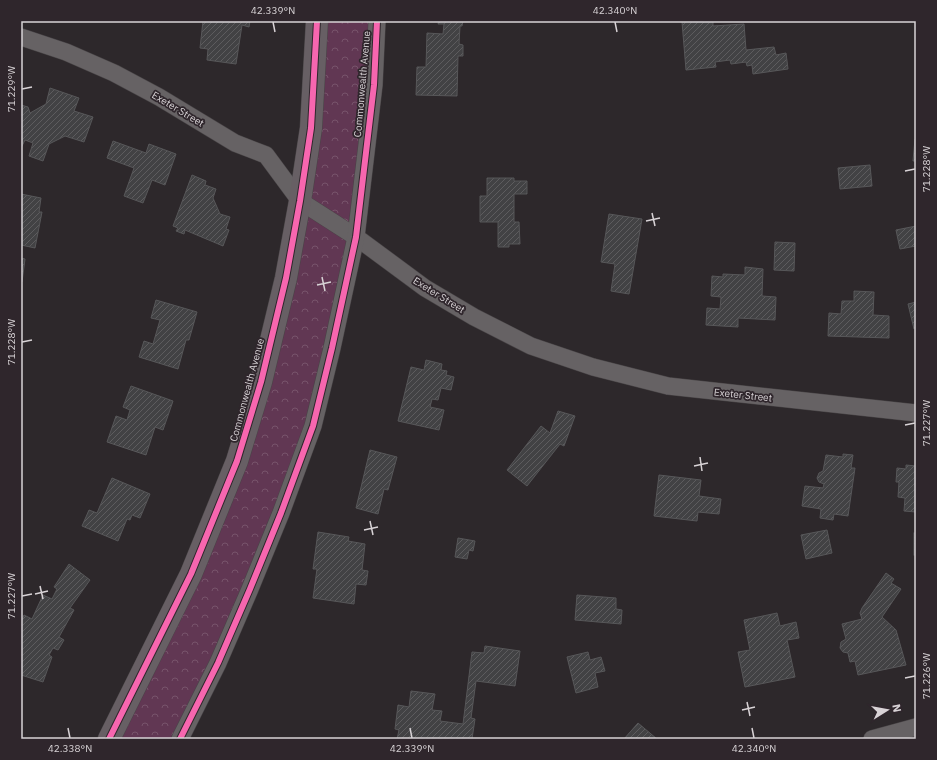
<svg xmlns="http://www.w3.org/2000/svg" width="937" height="760" font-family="'IBM Plex Sans',sans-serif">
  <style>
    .park { fill: url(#park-crowns) }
    .building { fill: url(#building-hatch); stroke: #575759 }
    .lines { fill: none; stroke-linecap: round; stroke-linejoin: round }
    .street-casing { stroke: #484446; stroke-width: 18 }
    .primary-casing { stroke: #484446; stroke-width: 23 }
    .street { stroke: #666264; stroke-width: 17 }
    .primary { stroke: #675f64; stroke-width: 22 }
    .cycleway-casing { stroke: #2f262c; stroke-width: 8 }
    .cycleway { stroke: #f766af; stroke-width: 6 }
    .ticks { fill: none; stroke: #d8d3d6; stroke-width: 1.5 }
    .labels { text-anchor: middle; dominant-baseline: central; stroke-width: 3.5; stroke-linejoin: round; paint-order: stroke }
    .street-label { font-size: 10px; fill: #d8d3d6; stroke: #2f262c }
    .neatline { fill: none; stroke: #d8d3d6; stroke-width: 1.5 }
    .ticks-label { font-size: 10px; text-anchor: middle; fill: #d8d3d6 }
  </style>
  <defs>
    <pattern id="park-crowns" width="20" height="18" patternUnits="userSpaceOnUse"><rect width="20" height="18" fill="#613753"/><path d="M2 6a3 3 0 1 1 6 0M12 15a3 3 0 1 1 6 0" fill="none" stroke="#77536b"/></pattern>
    <pattern id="building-hatch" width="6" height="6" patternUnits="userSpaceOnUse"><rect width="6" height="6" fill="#424244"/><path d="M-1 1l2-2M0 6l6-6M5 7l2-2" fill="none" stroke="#5d5c5e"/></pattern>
  </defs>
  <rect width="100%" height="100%" fill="#2d282b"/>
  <path class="park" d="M317,21H377L356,237L313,426L180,739H109L261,382Z"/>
  <g class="building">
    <path d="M203,21H250L249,27L242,25L236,64L207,60L208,49L200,48Z"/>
    <path d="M439,21H463L462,26H460L459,44L463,45V56H458L457,96L416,95L417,67H426L427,33L443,34L444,24H438Z"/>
    <path d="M702,21H713V26L744,24L746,50L774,47L776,55L786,53L788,69L753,74L752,65L747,66L746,62L731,64L730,60L715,62L716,67L686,70L682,22Z"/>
    <path d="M50,88L79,98L74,111L93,117L84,142L65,136L49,144L43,161L29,156L33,143L25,140L21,148V105L28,107L30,113L46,104Z"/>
    <path d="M915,139H916V161H913Z"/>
    <path d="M113,141L146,153L149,144L176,154L165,185L152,180L143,203L124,196L134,168L107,158Z"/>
    <path d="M870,165L872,186L840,189L838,168Z"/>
    <path d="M192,175L206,181L205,185L216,189L213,198L220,214L230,217L226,229L229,230L223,246L185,230L184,234L176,231L178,228L173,226Z"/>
    <path d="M487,178H514V181H527V194H514V222H519L520,244H509V247H498V222H480V196H487Z"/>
    <path d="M21,194L41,198L39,212H42L35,248L21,245Z"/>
    <path d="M609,214L642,219L629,294L611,291L615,264L601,262Z"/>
    <path d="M916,226V246L900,249L896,230Z"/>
    <path d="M775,242L795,243L794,271L774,270Z"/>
    <path d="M21,258L25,259L22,282H21Z"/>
    <path d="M745,267L763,269L762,296L776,297L775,320L738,318V327L706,325L707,308L720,309L721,297L711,296L712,276L723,277V274L745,275Z"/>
    <path d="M854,291L874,292L873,315L889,316V338L828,336L829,313L841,314L842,301H854Z"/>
    <path d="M156,300L197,312L189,340H186L178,369L139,357L144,341L153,344L160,320L151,318Z"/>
    <path d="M916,302V328L914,329L908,304Z"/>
    <path d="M426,360L442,364L441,370L447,371L446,375L454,377L451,390L441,388L438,400L432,399L430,407L444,410L439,430L398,421L411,367L424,370Z"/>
    <path d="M131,386L173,401L163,430L155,427L146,455L107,442L116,416L127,420L130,410L123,407Z"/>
    <path d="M558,411L575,416L564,446L560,444L527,486L507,470L541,426L550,433Z"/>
    <path d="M370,450L397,457L388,490L384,489L378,514L356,508Z"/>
    <path d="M843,454L853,455L851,468H855L848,516L834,514L833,520L820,518L821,509L802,506L805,486L823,488L824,484L819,482L817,478L819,473L823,471L826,455L843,457Z"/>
    <path d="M906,465L916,466V512L904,511L905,498L898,497L899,482H896L897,468L906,469Z"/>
    <path d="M659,475L701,480L699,496L721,499L719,514L698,512L697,521L654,516Z"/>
    <path d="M112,478L150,494L140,518L132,515L130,520L127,519L118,541L82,526L89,510L97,513Z"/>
    <path d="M827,530L832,553L806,559L801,535Z"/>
    <path d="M318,532L349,537L348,541L365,544L362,570L368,571L366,585L356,584L354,604L313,598L317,569H313Z"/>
    <rect x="914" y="533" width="2" height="22"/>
    <path d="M458,538L475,541L473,551L469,550L467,559L455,557Z"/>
    <path d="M69,564L90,580L70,608L74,610L59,637L64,640L58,650L53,648L49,655L52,657L43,682L21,675V622L24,615L32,619L43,595L52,599L57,589L54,587Z"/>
    <path d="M886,573L894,579L891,583L901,589L882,617L896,630L906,665L858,675L855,661L850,662L848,653L843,652L840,648L841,642L846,639L842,624L862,619L860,613L862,608Z"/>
    <path d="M577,595L616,598V609L622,610L621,624L575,620Z"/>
    <path d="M777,613L780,626L796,622L799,638L787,640L795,677L745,687L738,652L750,650L744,620Z"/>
    <path d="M485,646L520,651L515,686L476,681L471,718L475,719L472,739H397L399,730L395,729L398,705L409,707L411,691L435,694L432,710L442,711L440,721L463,724L472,652L484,653Z"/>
    <path d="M588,652L590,660L601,657L605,671L595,673L598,687L576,693L567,657Z"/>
    <path d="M638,723L657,739H624Z"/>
  </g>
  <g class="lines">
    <g class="street-casing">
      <g id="street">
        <path d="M21,37L66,52L114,73L159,97L235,143L266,155L300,201L356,237L425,288L474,317L531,346L593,367L668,386L916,413"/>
        <path d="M180,739L218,663L250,589L281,513L313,426L332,348L356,237L374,85L377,21"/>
        <path d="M872,739L916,727"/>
      </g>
    </g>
    <g class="primary-casing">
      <path id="primary" d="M109,739L191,574L237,461L261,382L286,278L300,201L311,128L317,21"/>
    </g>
    <use href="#street" class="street"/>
    <use href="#primary" class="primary"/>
    <g class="cycleway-casing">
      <g id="cycleway">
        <path d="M109,739L191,574L237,461L261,382L286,278L300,201L311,128L317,21"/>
        <path d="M180,739L218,663L250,589L281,513L313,426L332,348L356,237L374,85L377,21"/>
      </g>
    </g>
    <use href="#cycleway" class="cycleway"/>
  </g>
  <path class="ticks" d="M273,22L275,32M615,22L617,32M22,89L32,87M905,171L915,169M652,213L655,226M646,221L660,218M322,277L325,291M317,285L331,282M22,342L32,340M905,425L915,423M700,457L702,471M694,466L708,463M370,521L373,535M364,530L378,527M40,586L43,599M35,594L48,591M22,596L32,594M905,678L915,676M747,702L750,716M742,710L755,707M68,728L70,738M410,728L412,738M752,728L754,738"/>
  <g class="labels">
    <g class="street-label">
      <text transform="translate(362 84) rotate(-85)">Commonwealth Avenue</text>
      <text transform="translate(178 109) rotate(31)">Exeter Street</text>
      <text transform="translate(439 295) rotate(32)">Exeter Street</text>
      <text transform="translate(247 390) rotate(-75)">Commonwealth Avenue</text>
      <text transform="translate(743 395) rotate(6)">Exeter Street</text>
    </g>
  </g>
  <rect width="937" height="760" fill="none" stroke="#2f262c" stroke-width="44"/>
  <g transform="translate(887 710) rotate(79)" stroke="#2f262c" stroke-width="3" paint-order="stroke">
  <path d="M0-3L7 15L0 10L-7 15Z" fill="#d8d3d6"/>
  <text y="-6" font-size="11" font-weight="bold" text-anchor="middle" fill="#d8d3d6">N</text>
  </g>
  <rect x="22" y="22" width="893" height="716" class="neatline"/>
  <g class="ticks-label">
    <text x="273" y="14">42.339°N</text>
    <text x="615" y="14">42.340°N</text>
    <text transform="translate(11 89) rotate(-90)" y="4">71.229°W</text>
    <text transform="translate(926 169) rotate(-90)" y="4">71.228°W</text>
    <text transform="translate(11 342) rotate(-90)" y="4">71.228°W</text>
    <text transform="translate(926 423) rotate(-90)" y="4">71.227°W</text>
    <text transform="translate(11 596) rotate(-90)" y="4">71.227°W</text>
    <text transform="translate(926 676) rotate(-90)" y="4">71.226°W</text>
    <text x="70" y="752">42.338°N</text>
    <text x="412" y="752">42.339°N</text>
    <text x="754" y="752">42.340°N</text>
  </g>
</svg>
